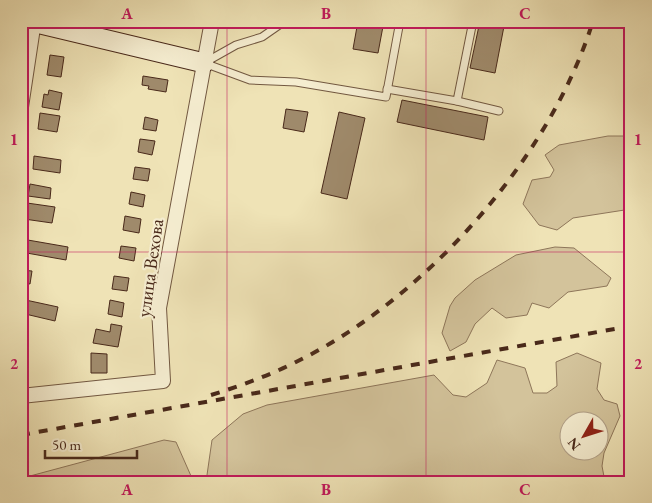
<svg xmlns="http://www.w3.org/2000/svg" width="652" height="503" font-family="'EB Garamond',serif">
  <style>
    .green { fill: #d3c39b; stroke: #8e765a; fill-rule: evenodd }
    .building { fill: #9f8a6b; stroke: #49291a }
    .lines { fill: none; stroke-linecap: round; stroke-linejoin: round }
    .lane-casing { stroke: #725841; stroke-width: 9 }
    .street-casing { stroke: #725841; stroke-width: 16 }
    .secondary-casing { stroke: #49291a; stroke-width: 21 }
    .lane { stroke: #f5edd0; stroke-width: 7 }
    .street { stroke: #f5edd0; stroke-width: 14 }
    .secondary { stroke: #f5edd0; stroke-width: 19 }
    .rail { stroke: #49291a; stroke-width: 4; stroke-dasharray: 9 9; stroke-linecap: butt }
    .grid { fill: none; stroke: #c2185b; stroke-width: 1; stroke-opacity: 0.55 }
    .labels { text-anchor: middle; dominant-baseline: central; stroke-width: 4.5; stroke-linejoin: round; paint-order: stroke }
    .street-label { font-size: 19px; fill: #49291a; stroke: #f5edd0 }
    .neatline { fill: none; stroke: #c2185b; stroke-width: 2 }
    .grid-label { font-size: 16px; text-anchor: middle; font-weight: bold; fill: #c2185b }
  </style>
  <rect width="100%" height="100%" fill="#efe3b6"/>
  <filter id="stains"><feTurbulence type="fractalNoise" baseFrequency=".004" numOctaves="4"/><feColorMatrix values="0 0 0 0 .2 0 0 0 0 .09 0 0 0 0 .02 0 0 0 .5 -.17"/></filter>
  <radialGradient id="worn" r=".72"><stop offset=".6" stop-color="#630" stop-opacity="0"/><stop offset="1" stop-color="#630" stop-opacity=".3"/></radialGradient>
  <g class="green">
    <path d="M608,136H631V209L573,218L557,230L539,225L523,204L532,180L550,177L554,170L545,155L559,145Z"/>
    <path d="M555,247L574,248L611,278L607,286L568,292L549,308L532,303L527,315L506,318L492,308L475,324L466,342L450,351L442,333L450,306L455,298L475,280L516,255Z"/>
    <path d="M577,353L601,363L597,389L604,400L617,404L620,416L604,453L602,466L605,482H206L212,440L243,414L267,405L434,375L453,395L466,397L487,383L497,360L525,368L533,393H547L557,386L556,362ZM570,420H600V450H570Z"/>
    <path d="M164,440L176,442L191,476L189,482H21V469L30,476Z"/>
  </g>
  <g class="building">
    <path d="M162,21H178L177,27L162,24Z"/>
    <path d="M358,21H384L378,53L353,49Z"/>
    <path d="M480,21H505L495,73L470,68Z"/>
    <path d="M50,55L64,57L61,77L47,75Z"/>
    <path d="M143,76L168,80L166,92L148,89L149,86L142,85Z"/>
    <path d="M49,90L62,93L59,110L42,107L44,94L48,95Z"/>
    <path d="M402,100L488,117L484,140L397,122Z"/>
    <path d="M286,109L308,112L304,132L283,128Z"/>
    <path d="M339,112L365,118L347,199L321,193Z"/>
    <path d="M40,113L60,116L57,132L38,129Z"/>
    <path d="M145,117L158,120L156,131L143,129Z"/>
    <path d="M140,139L155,141L152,155L138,152Z"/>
    <path d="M34,156L61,160L60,173L33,169Z"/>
    <path d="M135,167L150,169L148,181L133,179Z"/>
    <path d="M30,184L51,188L50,199L28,196Z"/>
    <path d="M131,192L145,195L143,207L129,204Z"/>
    <path d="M27,203L55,207L52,223L24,219Z"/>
    <path d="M125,216L141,219L139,233L123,230Z"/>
    <path d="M22,239L68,247L66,260L21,252Z"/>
    <path d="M121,246L136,248L134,261L119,258Z"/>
    <path d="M21,270L32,271L30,284L21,282Z"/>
    <path d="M114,276L129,278L127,291L112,289Z"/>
    <path d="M21,299L58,307L55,321L21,313Z"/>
    <path d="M110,300L124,303L122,317L108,314Z"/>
    <path d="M111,324L122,326L118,347L93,343L96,329L110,332Z"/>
    <path d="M91,353L107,354V373H91Z"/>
    <path d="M21,362L27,363L25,377L21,376Z"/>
  </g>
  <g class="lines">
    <g class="lane-casing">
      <g id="lane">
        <path d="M285,21L262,37L236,45L204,63L250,80L296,82L386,97L400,21"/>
        <path d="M387,89L457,101L473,21"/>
        <path d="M457,101L499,111"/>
      </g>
    </g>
    <g class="street-casing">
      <g id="street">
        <path d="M21,107L34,21"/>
        <path d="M21,396L163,381L159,308L212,21"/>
      </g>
    </g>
    <g class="secondary-casing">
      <path id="secondary" d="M28,21L204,63"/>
    </g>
    <use href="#lane" class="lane"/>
    <use href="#street" class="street"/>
    <use href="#secondary" class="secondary"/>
    <g class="rail">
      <path d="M211,395C240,386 268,376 296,362C425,299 550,159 593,21"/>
      <path d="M21,435L631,326"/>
    </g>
  </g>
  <path class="grid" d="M227,21V482M426,21V482M21,252H631"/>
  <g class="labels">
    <g class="street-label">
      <text transform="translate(150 268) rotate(-82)">улица Вехова</text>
    </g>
  </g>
  <rect width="652" height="503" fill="none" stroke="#efe3b6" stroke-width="55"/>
  <g transform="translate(584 436) rotate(231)"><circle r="24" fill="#f5edd0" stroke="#b09f87"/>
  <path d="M0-4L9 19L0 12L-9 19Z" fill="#8f2418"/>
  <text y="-8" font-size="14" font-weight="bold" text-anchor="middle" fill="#49291a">N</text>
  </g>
  <path d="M45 450v8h92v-8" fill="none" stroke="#49291a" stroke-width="2.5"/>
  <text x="52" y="450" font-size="15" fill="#49291a" stroke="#f5edd0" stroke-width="4" paint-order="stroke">50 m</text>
  <rect x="28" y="28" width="596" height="448" class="neatline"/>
  <g class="grid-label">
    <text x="127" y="19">A</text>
    <text x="326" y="19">B</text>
    <text x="525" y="19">C</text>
    <text x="14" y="145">1</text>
    <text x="638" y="145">1</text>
    <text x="14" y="369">2</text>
    <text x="638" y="369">2</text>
    <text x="127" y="495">A</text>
    <text x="326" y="495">B</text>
    <text x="525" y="495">C</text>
  </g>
  <rect width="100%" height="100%" filter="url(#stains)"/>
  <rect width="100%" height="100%" fill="url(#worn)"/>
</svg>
